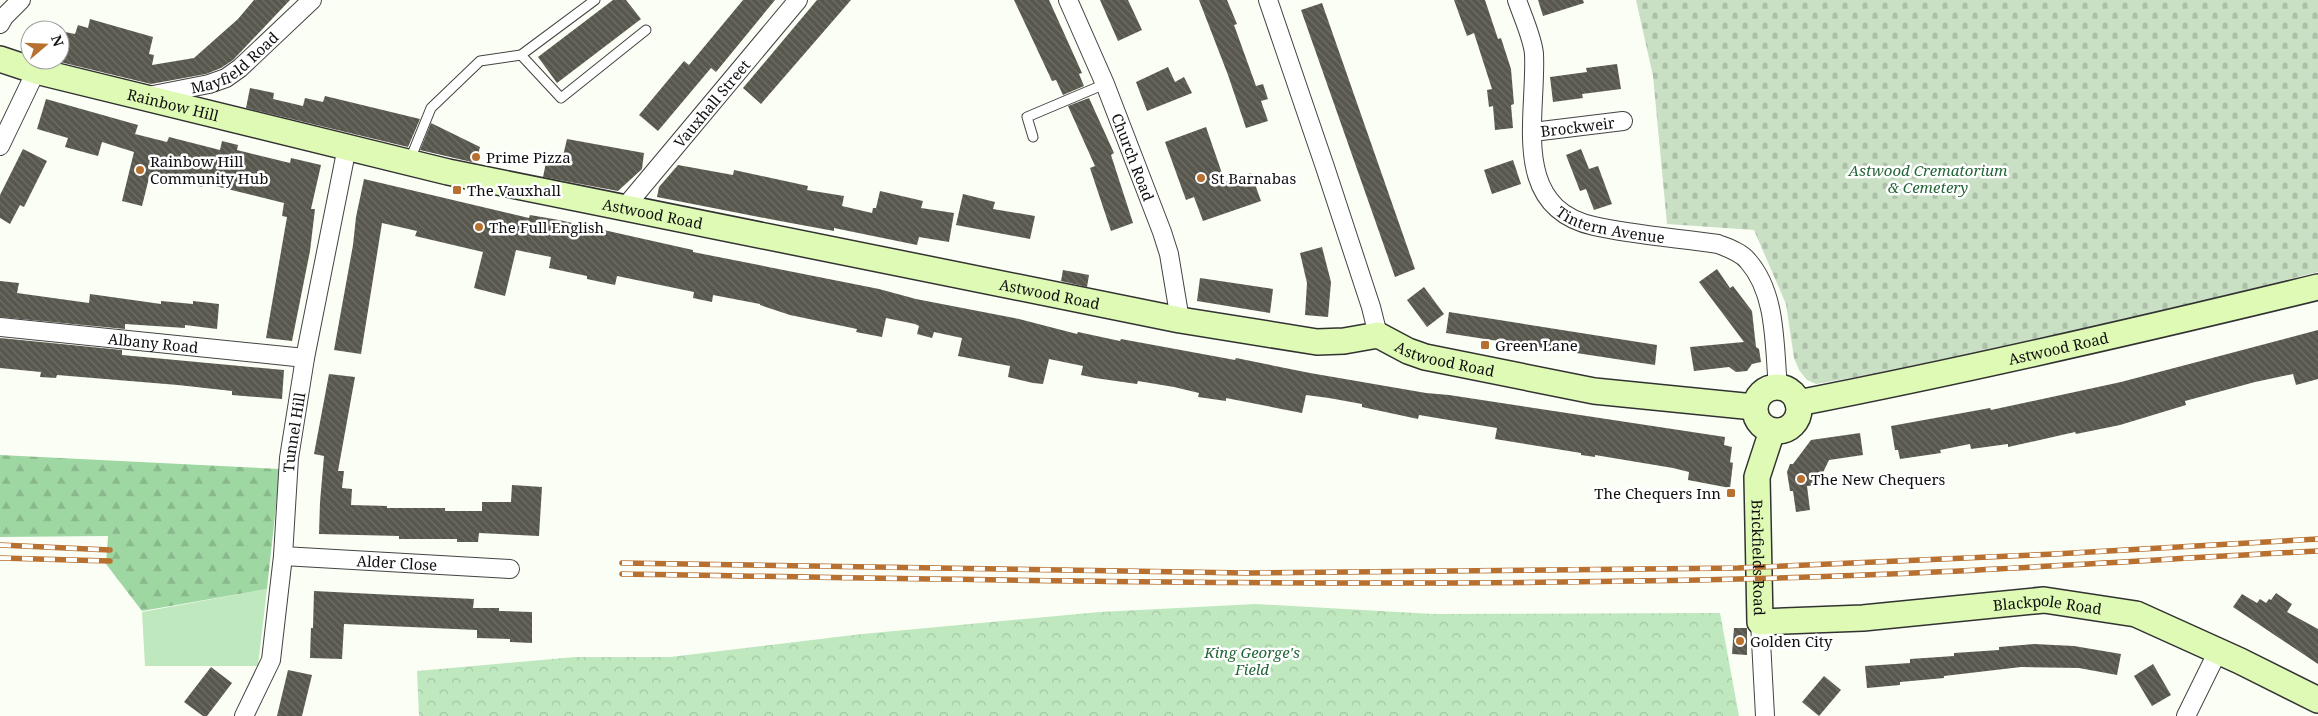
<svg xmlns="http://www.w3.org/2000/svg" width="2318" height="716" font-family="'Noto Serif',serif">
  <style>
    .grass { fill: #bfe8bf }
    .forest { fill: url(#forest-firs) }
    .cemetery { fill: url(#cemetery-stones) }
    .park { fill: url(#park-crowns) }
    .building { fill: url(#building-back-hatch) }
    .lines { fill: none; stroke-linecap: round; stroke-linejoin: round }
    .lane-casing { stroke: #434343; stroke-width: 11 }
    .street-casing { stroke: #434343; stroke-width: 20 }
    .secondary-casing { stroke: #323232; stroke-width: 28 }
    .lane { stroke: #fff; stroke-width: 9 }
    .street { stroke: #fff; stroke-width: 18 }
    .secondary { stroke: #defab4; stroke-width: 25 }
    .rail-casing { stroke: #b87030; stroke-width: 5.5 }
    .rail { stroke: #fff; stroke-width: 4; stroke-dasharray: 11; stroke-linecap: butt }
    .poi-dot { fill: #b87030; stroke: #fff; stroke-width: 2 }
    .labels { text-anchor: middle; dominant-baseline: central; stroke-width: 5; stroke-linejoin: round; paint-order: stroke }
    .street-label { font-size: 15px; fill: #101010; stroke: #fff }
    .poi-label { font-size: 15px; fill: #101010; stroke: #fff; text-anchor: start }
    .park-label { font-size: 15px; font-style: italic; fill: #246538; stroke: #fff }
  </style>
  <defs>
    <pattern id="forest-firs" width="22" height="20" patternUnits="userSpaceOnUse" patternTransform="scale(1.25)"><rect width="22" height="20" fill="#9fd7a3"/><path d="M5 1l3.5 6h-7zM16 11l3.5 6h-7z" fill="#88b88b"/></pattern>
    <pattern id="cemetery-stones" width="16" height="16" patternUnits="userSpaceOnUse" patternTransform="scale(1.25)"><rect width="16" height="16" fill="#cae0c5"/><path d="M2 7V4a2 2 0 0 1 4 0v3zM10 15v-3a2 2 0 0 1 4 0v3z" fill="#acbfa8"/></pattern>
    <pattern id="park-crowns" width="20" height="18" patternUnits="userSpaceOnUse" patternTransform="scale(1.25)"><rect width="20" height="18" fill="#bfe8bf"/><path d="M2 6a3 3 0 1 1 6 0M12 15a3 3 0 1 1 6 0" fill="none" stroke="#a3c6a3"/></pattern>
    <pattern id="building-back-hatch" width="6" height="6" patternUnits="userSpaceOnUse" patternTransform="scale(1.25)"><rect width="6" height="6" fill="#58574d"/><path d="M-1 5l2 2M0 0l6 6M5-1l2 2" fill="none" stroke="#706f68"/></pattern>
  </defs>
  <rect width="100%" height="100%" fill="#fbfef5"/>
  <path class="grass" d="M267,589L258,666H145L142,612Z"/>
  <path class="forest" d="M0,455L280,469L267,589L142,611L106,564L108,536L0,537Z"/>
  <path class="cemetery" d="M1636,0H2318V272L2121,322L1880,373L1816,384L1807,380L1799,370L1794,358L1786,304L1754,230L1667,224L1653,76Z"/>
  <path class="park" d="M1256,604L1433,614L1720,613L1739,716H419L417,671L575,657H670L862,634L1100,612Z"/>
  <g class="building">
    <path d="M254,0H290L233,60L221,68L206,74L151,84L60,62V34L64,35L65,32L75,34L78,25L88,28L90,19L153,37L149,54L154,55L152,65L194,58L238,19Z"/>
    <path d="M613,0H626L641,19L557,83L538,57Z"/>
    <path d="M743,0H775L716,72L711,68L658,131L639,115L684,61L689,65Z"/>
    <path d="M817,0H851L761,104L743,88Z"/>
    <path d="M1014,0H1049L1082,73L1079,74L1084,86L1063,95L1056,80L1052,81Z"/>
    <path d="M1100,0H1128L1142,30L1118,41Z"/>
    <path d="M1199,0H1227L1237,24L1234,25L1256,86L1263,84L1268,99L1261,101L1268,121L1246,128L1228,75Z"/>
    <path d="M1454,0H1485L1498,39L1501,38L1511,69L1514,104L1511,105L1513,128L1495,130L1493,106L1489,107L1487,90L1492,89L1474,33L1467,36Z"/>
    <path d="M1538,0H1583L1584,3L1543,16Z"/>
    <path d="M1322,3L1415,269L1395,277L1301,10Z"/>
    <path d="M1617,64L1621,89L1582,94L1583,98L1553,102L1550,77L1587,72L1586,68Z"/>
    <path d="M1168,67L1175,82L1184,77L1192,93L1147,111L1136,82Z"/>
    <path d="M250,88L274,93L273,99L303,106L305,98L323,102L325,96L420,119L408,147L246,108Z"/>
    <path d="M1089,98L1114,153L1111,155L1133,223L1111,231L1090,168L1095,166L1068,106Z"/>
    <path d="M46,99L138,125L135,134L167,142L169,137L220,150L222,141L238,145L237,150L290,163L291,158L321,165L311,209H315L310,251L292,341L266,338L287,217L282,216L284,203L203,183L202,187L150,174L142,206L122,201L134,152L102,142L98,156L65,147L68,138L37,129Z"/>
    <path d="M431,123L480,147L476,163L420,150Z"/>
    <path d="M1206,127L1225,182L1251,173L1261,201L1203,221L1194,197L1186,200L1165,142Z"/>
    <path d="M567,139L644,153L642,169L618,191L543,177L548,153L563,156Z"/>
    <path d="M23,149L47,161L24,207L20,205L10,224L0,218V195Z"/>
    <path d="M1581,149L1589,169L1598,166L1612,204L1594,210L1586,189L1580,191L1566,155Z"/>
    <path d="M1513,160L1521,184L1492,194L1484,170Z"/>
    <path d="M678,165L733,175L734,170L808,186L807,190L844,196L842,206L872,213L873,208H876L880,191L923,201L921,208L954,213L949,242L919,237L917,245L834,228V231L780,221L657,197L659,187Z"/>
    <path d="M364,179L529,218L530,215L559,220L693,250V252L879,289L916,299L1019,319L1077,334L1078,332L1120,341L1121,339L1235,360L1236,358L1310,373L1426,393L1449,395L1725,437L1724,445L1732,447L1730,462L1733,463L1730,488L1688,480L1689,472L1673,468L1595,455V457L1581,455V453L1495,439L1497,428L1419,415L1418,419L1362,407V404L1329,398L1306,395L1302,413L1226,398V401L1198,397L1199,393L1174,387L1138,381L1137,384L1095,378L1081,375L1083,366L1049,359L1043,384L1033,383L1008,377L1010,366L958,356L962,338L934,332L932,338L917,334L919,326L915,324L886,318L882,337L856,332L857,329L790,315L760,305V304L713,295L712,302L693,298L694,292L617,276L615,285L587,279V276L549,268L551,257L516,250L505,296L474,288L483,252L415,236L417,231L382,223L361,354L334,350L353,245L356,217Z"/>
    <path d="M963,194L995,202L993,209L1035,216L1030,239L956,225Z"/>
    <path d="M1322,247L1331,282L1328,317L1305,315L1307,283L1300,253Z"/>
    <path d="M1717,269L1730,288L1733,286L1752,311L1756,347L1759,349L1761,362L1752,364L1747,371L1736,372L1729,367L1694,371L1690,347L1744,342L1699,282Z"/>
    <path d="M1063,270L1089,275L1087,287L1061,281Z"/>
    <path d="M1200,278L1273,289L1270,313L1197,301Z"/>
    <path d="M0,281L19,283L17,293L89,303L90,294L161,304V301L193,304V301L219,304L217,329L185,325V328L125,324V329L0,317Z"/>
    <path d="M1424,287L1444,314L1427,327L1407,300Z"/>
    <path d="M1449,312L1657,345L1655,365L1446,333Z"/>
    <path d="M2318,330V379L2296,385L2293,374L2255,382L2185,401L2186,405L2120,425L2076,434L2075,432L2008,447V444L1971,449L1970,444L1940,450L1941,453L1900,459L1898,450H1895L1891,426L1990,408L1991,410L2121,382Z"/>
    <path d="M0,338L122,350V355L284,370L282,399L232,395V391L178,385L57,375L56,378L40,377L41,372L0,368Z"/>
    <path d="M329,374L355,377L338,471H344L342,488L352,489L351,505L387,506V508H445V511H482V502H511L512,485L542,487L539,536L479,533L478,542H457V539H399V536L319,534L320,502L324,456L314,454Z"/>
    <path d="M1860,433L1863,455L1829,460L1817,485L1807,486L1810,510L1796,512L1793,491H1790L1787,472L1790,464H1793L1811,440Z"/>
    <path d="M314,591L474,599L473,608H499V611L532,612V643L510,642V639L477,638V630L344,624L342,659L310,658L311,628H313Z"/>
    <path d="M2276,593L2292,604L2287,612L2318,629V664L2233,607L2242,594L2257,603L2260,599L2266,603L2269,599L2271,600Z"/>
    <path d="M1734,628H1747V655L1732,654Z"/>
    <path d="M2034,644L2074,646L2121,654L2117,675L2079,668L2021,667L1944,676V678L1900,682V685L1867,688L1865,666L1910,663V659L1954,656V653L1999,650V647Z"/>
    <path d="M2153,664L2171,695L2152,706L2134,676Z"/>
    <path d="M211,667L232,683L207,716H203L184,702Z"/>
    <path d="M288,670L312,675L302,716H277Z"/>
    <path d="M1824,676L1841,690L1819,716L1802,702Z"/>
  </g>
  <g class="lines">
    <g class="lane-casing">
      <g id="lane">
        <path d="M521,55L561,98L646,30"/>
        <path d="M1033,137L1027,117L1105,84"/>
        <path d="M409,162L431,108L480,61L521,55L595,0"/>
      </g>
    </g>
    <g class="street-casing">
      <g id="street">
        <path id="s1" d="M1068,0L1105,84L1162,232L1169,254L1180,320"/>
        <path d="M1268,0L1325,167L1371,307L1378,335"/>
        <path id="s2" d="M1517,0C1522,15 1533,39 1534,54C1537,116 1509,207 1594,226C1634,235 1677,238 1718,244C1728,248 1741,252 1748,261C1777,294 1774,346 1778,387"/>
        <path d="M0,24L4,17L21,0"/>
        <path id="s3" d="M148,96L209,84L226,78L240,68L312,0"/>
        <path id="s4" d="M1533,132L1623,121"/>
        <path d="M0,146L36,71"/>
        <path id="s5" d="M625,207L798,0"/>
        <path id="s6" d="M0,327L305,358"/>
        <path id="s7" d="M283,556L510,569"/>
        <path d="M1760,622L1765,716"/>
        <path id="s8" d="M244,716L271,660L283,556L289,458L305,358L347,147"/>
        <path d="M2186,716L2218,651"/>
      </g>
    </g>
    <g class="secondary-casing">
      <g id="secondary">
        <path id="s9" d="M0,59L36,71L448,172L1180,320L1317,342L1344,341L1378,335L1408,351L1425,357L1594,391L1754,407"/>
        <circle cx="1777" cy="409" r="22"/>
        <path id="s10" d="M1798,403C1973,369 2145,329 2318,287"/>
        <path id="s11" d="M1772,431L1757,477L1760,622L1863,618L2044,600L2136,614L2240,661L2318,700"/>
      </g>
    </g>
    <use href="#lane" class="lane"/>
    <use href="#street" class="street"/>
    <use href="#secondary" class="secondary"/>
    <g class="rail-casing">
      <g id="rail">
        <path d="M0,545L110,550"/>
        <path d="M0,558L110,561"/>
        <path d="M622,563L1247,573L1738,568L2055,554L2318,539"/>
        <path d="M622,574C994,580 1367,588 1739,579C1932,575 2125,561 2318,551"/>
      </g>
    </g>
    <use href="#rail" class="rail"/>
  </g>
  <g class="poi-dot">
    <circle cx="476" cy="157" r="5"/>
    <circle cx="140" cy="170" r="5"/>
    <circle cx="1201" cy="178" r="5"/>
    <rect x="452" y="185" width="10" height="10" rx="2.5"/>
    <circle cx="479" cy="227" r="5"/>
    <rect x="1480" y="340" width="10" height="10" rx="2.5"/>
    <circle cx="1801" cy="479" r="5"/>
    <rect x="1726" y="488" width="10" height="10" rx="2.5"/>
    <circle cx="1740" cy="641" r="5"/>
  </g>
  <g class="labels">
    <g class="street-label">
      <text stroke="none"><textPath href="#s3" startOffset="95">Mayfield Road</textPath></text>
      <text stroke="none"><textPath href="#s5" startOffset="135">Vauxhall Street</textPath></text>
      <text stroke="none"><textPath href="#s9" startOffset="179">Rainbow Hill</textPath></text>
      <text stroke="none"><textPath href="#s4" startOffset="45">Brockweir</textPath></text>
      <text stroke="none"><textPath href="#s1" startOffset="170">Church Road</textPath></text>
      <text stroke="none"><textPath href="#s9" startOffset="671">Astwood Road</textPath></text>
      <text stroke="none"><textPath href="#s2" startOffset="275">Tintern Avenue</textPath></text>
      <text stroke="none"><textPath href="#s9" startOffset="1076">Astwood Road</textPath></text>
      <text stroke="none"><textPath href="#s6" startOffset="154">Albany Road</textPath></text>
      <text stroke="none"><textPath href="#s10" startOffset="266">Astwood Road</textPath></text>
      <text stroke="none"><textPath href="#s9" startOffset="1481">Astwood Road</textPath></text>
      <text stroke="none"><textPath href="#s8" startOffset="291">Tunnel Hill</textPath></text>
      <text stroke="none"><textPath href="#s11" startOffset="129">Brickfields Road</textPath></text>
      <text stroke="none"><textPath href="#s7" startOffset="114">Alder Close</textPath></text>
      <text stroke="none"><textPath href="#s11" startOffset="482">Blackpole Road</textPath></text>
    </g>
    <g class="poi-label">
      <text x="486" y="157">Prime Pizza</text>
      <text x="150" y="161">Rainbow Hill<tspan x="150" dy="17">Community Hub</tspan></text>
      <text x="1211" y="178">St Barnabas</text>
      <text x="467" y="190">The Vauxhall</text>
      <text x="489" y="227">The Full English</text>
      <text x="1495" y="345">Green Lane</text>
      <text x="1811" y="479">The New Chequers</text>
      <text x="1721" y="493" text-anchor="end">The Chequers Inn</text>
      <text x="1750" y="641">Golden City</text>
    </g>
    <g class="park-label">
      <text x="1928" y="170">Astwood Crematorium<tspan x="1928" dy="17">&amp; Cemetery</tspan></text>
      <text x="1252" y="652">King George's<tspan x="1252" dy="17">Field</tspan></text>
    </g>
  </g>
  <g transform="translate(45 45) rotate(71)"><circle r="24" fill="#ffffff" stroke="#9f9f9f"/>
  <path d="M0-4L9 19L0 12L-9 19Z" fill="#b87030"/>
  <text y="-8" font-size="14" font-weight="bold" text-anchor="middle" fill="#101010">N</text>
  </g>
</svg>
